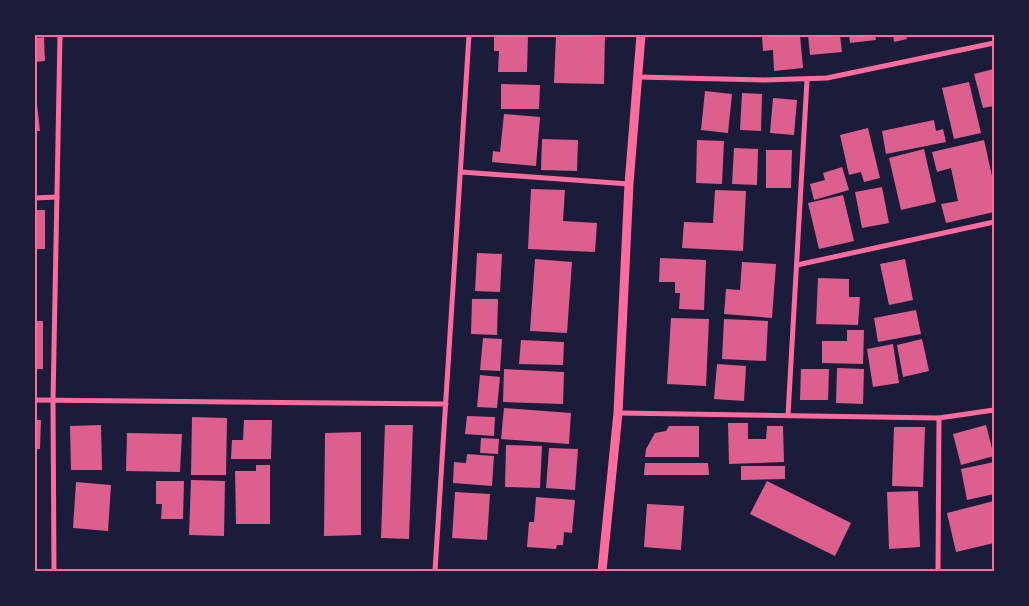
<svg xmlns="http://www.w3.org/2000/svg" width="1029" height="606" font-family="Commissioner,sans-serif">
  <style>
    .building { fill: #dd5f8e }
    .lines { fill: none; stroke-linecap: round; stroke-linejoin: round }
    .minor { stroke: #ff6b9d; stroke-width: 5 }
    .tertiary { stroke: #ff6b9d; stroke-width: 9 }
    .neatline { fill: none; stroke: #ff6b9d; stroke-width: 2 }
  </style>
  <rect width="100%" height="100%" fill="#1b1b3a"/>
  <g class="building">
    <path d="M494,35H528L527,72H498L499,51H494Z"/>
    <path d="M556,35H605L604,84L554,83Z"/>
    <path d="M762,35H800L803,68L774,71L773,50L763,51Z"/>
    <path d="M808,35H840L842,52L810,55Z"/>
    <path d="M849,35H875L876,40L850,43Z"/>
    <path d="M893,35H906L907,39L894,42Z"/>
    <path d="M44,37L45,61L35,62V38Z"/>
    <path d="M994,69V106L983,108L974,74Z"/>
    <path d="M969,82L981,133L954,139L942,88Z"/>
    <path d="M501,84L540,85L539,109H501Z"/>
    <path d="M705,91L732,94L728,133L701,130Z"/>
    <path d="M742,93L762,94L761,131L740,130Z"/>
    <path d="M773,98L797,100L794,135L770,133Z"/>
    <path d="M35,104H37L40,131H35Z"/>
    <path d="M504,114L540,117L536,166L492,162L493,151L500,152Z"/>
    <path d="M934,120L936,131L943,129L946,142L886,154L882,131Z"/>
    <path d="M868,128L880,178L864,182L861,172L849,175L840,135Z"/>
    <path d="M542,139L578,140L577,171L541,170Z"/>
    <path d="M697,140L724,141L722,184L696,183Z"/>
    <path d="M984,140L994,185V212L946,223L941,204L958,201L951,168L937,172L932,152Z"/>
    <path d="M734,148L758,149L757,185L732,184Z"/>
    <path d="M924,149L936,202L901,210L889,158Z"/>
    <path d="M766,150H792L791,188H766Z"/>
    <path d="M842,167L849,190L814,200L810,184L825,180L823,173Z"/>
    <path d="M882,187L889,223L862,228L855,192Z"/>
    <path d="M531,189L565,190L563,221L597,223L595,252L528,249Z"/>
    <path d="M715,190L746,191L743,251L682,248L684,222L713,223Z"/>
    <path d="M843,195L854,241L819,249L808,203Z"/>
    <rect x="35" y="210" width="10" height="39"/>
    <path d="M477,253L502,254L500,292L475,291Z"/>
    <path d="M660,258L706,260L704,310L679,309L680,293H675V282H659Z"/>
    <path d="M535,259L572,262L567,333L530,331Z"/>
    <path d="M905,259L913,300L889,305L880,264Z"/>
    <path d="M742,262L776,264L772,318L724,314L726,289L740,290Z"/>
    <path d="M818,278L849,279V297H860L858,325L816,324Z"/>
    <path d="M472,299H498L497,335L471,334Z"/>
    <path d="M916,310L921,334L878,342L874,318Z"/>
    <path d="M671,318L709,319L706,386L667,384Z"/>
    <path d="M724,319L768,321L766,361L722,359Z"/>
    <rect x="35" y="321" width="8" height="48"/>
    <path d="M847,330H864L863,364L822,363V341H847Z"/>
    <path d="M483,338L502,339L500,371L480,370Z"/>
    <path d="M922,339L929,371L903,377L897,345Z"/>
    <path d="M521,340L564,342L563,365L519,364Z"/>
    <path d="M893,344L899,383L873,387L867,349Z"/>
    <path d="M717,364L746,366L744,401L714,399Z"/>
    <path d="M837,368L864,369L863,404L836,403Z"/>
    <path d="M504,369L564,372L563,404L503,402Z"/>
    <path d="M801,369H829L828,400H800Z"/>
    <path d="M480,375L500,377L497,408L477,407Z"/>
    <path d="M504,408L571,413L569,444L501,439Z"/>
    <path d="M467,416L495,417L494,436L465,434Z"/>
    <path d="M192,417L227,418L226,475H191Z"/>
    <path d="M35,420H41L40,449H35Z"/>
    <path d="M244,420H272L271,459H231L232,440H243Z"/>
    <path d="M728,423H748V439H766L767,426H783L784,462L729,464Z"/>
    <path d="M101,425L102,470H71L70,426Z"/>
    <path d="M385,425H413L409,539L381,538Z"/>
    <path d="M986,425L994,456L961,465L953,434Z"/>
    <path d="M669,426H699V457H645L646,449L655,433L666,431Z"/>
    <path d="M894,427H925L923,487L892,486Z"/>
    <path d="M361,432V535L324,536L325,433Z"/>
    <path d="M127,433L182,434L180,472L126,471Z"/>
    <path d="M481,438L499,439L498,454L480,453Z"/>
    <path d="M506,445L542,446L540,488L505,487Z"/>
    <path d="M549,448L578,449L575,490L546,488Z"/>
    <path d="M467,454L494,456L492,486L453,483L454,462L466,463Z"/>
    <path d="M994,462V494L967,500L961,469Z"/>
    <path d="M645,463H708L709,475H644Z"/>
    <path d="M256,465H270V524H236L235,471H256Z"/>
    <path d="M741,466H785V479L741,480Z"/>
    <path d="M191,480L225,481L224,536L189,535Z"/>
    <path d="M156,481H184L183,519H161L162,504H156Z"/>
    <path d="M767,481L851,523L835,556L750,514Z"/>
    <path d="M76,482L111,485L108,531L73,528Z"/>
    <path d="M918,491L920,547L889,549L887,492Z"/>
    <path d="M455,492L490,494L487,540L452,538Z"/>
    <path d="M536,497L575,500L572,533L564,532L563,545H557L556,549L527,547L529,522H534Z"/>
    <path d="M994,501V543L956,552L947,513Z"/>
    <path d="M647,504L684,506L681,550L644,547Z"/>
  </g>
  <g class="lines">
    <g class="minor">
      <path d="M638,77L765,80L827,78L994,43"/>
      <path d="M461,172L629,184"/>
      <path d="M35,198L57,197"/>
      <path d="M797,265L994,222"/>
      <path d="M35,400L446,404"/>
      <path d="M618,413L939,418L994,410"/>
      <path d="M788,415L807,80"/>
      <path d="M54,571L53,401L60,35"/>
      <path d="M435,571L469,35"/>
      <path d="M938,571L939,418"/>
    </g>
    <path class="tertiary" d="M602,571L618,413L629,184L641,35"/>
  </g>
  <rect width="1029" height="606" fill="none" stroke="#1b1b3a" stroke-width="72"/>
  <rect x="36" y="36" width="957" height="534" class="neatline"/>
</svg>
